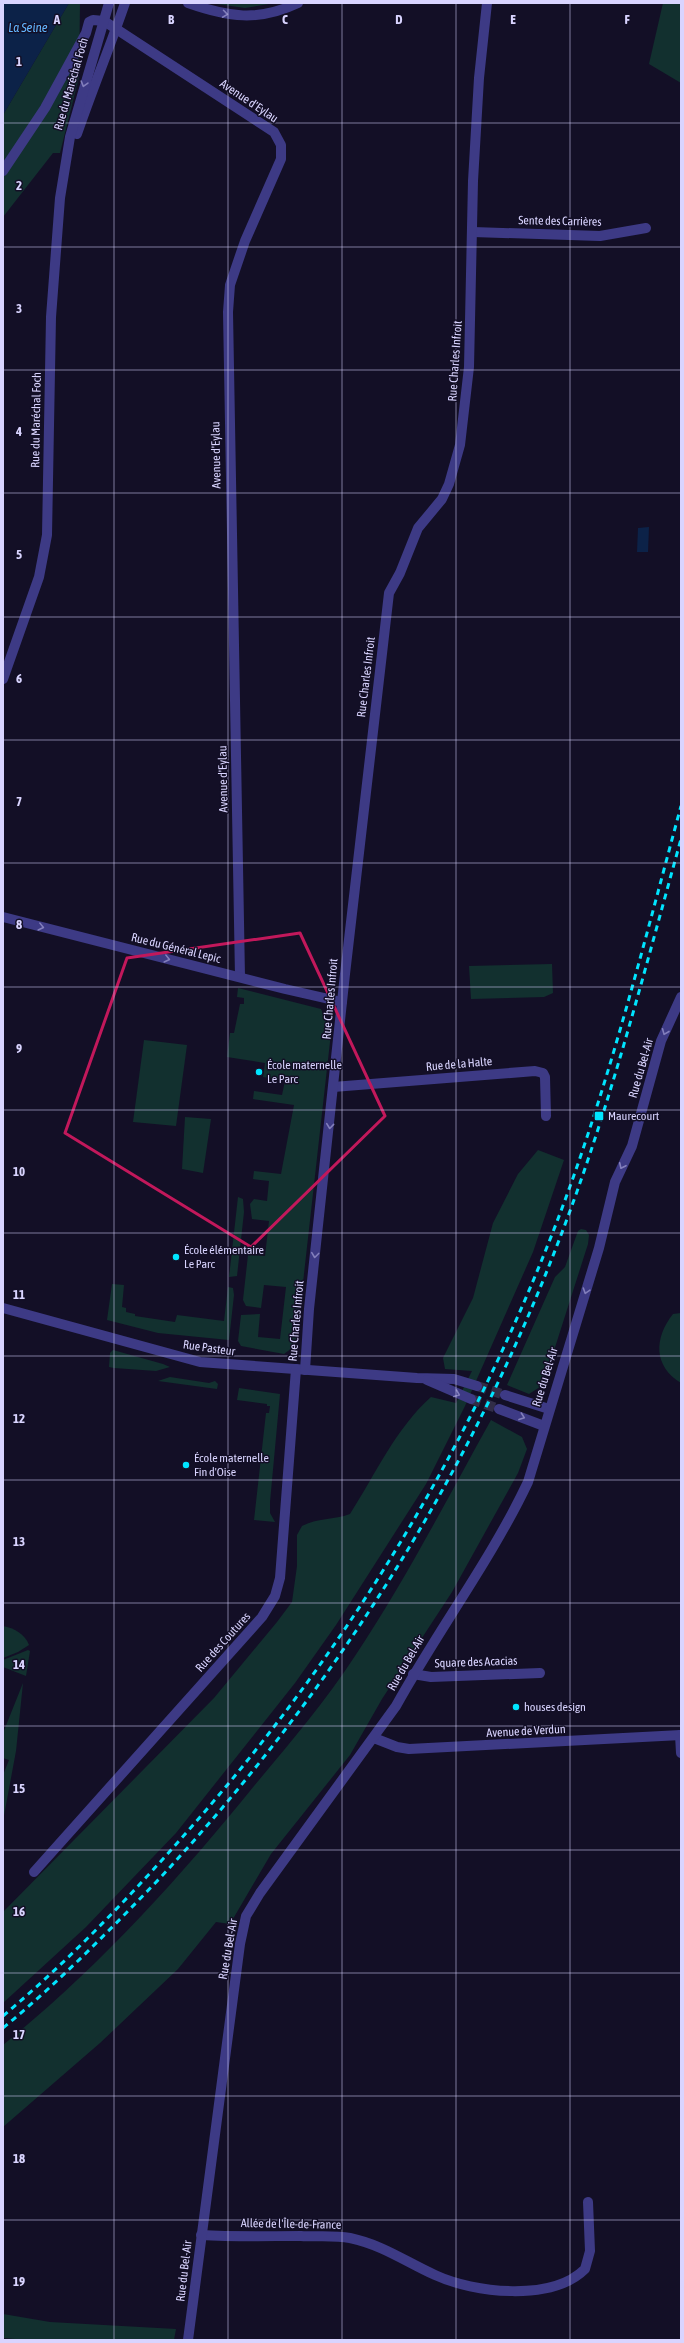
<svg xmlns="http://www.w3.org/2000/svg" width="684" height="2343" font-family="'Asap Condensed',sans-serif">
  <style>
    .green { fill: #12302f }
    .water { fill: #0c2248 }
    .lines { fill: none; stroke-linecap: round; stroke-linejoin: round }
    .street-tunnel { stroke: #312d47; stroke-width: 10; stroke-dasharray: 10 5; stroke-linecap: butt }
    .street { stroke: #3d3a85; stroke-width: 10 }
    .rail { stroke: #00e5ff; stroke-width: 3; stroke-dasharray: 6 5; stroke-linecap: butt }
    .oneway { stroke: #837fbc }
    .marked { fill: none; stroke: #c2185b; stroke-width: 3; stroke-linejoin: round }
    .grid { fill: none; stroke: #d9d4ff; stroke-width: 1; stroke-opacity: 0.55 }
    .poi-dot { fill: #00e5ff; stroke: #130f26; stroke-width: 1.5 }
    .labels { text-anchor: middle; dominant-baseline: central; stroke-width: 3; stroke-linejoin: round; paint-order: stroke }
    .street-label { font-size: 12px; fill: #d9d4ff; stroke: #130f26 }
    .poi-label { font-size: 12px; fill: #d9d4ff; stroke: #130f26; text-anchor: start }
    .water-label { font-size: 13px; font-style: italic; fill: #62b6ff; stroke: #130f26 }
    .grid-label { font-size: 13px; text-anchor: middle; font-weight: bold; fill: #d9d4ff; stroke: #130f26; stroke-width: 3; stroke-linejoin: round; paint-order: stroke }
  </style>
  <rect width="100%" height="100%" fill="#130f26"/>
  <g class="green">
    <path d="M69,3H80L79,77L60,153H53L3,217V115Z"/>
    <path d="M210,3H275L245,8Z"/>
    <path d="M663,3H681V83L649,64Z"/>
    <path d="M552,964L553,993L544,997L471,999L469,966Z"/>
    <path d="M238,988L321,1009L331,1033L296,1345L284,1354L241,1346L238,1341L241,1315L260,1314L258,1337L280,1339L286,1287L264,1285L261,1308L246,1306L243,1300L248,1255L265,1256L269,1221L252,1219L250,1204L254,1199L267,1201L269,1181L253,1179L254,1171L281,1174L294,1105L253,1099L254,1091L282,1095L285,1081L263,1077L265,1063L227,1057L230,1033H234L240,1004H244V998L237,997Z"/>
    <path d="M144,1040L187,1045L176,1126L133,1122Z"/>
    <path d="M185,1117L211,1119L203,1173L182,1169Z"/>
    <path d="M538,1150L564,1160L533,1252L465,1406L426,1484L336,1625L295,1683L176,1833L86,1927L3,2003V1912L214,1698L277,1622L292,1602L297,1566V1535L302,1526C317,1518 334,1520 350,1514C375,1475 396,1428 431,1397L456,1403L472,1371L445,1369L443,1358L473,1298L493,1223L518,1174Z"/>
    <path d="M238,1197L243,1199L244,1212L237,1276L229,1277Z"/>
    <path d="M581,1229L586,1230L589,1235L588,1244L543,1385L529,1394L507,1385L555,1277L565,1267L578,1231Z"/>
    <path d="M112,1284L124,1285L122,1307L126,1308V1312L135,1314V1316L175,1322L177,1315L224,1321L228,1287L233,1288L234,1295L229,1340L158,1333L107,1320Z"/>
    <path d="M681,1313V1383C653,1366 654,1338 673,1314Z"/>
    <path d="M113,1350L163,1364L170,1367L156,1371L114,1368L109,1367L110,1353Z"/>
    <path d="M170,1377L209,1383L215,1381L218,1384L217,1389L158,1381Z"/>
    <path d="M239,1388L280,1394L270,1502V1513L275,1522L254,1520L266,1413H269L270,1406H267V1404L237,1400Z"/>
    <path d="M491,1420L522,1437L527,1449L518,1473L452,1592L382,1699L350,1755L271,1854L230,1924L216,1922L178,1969L100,2043L3,2127V2045C97,1969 178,1880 254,1786C289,1744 325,1702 355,1656C405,1581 447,1499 491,1420Z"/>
    <path d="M3,1626C14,1628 25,1634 29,1645L18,1652L3,1658Z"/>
    <path d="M28,1650L30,1651L26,1676L3,1667V1660Z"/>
    <path d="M23,1683L16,1751L3,1821V1775L9,1760L3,1758V1733Z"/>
    <path d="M3,2314L50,2322L176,2329L174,2340H27L3,2338Z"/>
  </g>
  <g class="water">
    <path d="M3,3H69L3,115Z"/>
    <path d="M649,527L648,552H637L638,528Z"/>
  </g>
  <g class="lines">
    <g class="street-tunnel">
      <path d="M477,1386L505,1395"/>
      <path d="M471,1399L499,1409"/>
    </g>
    <g class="street">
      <path d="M188,3C228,17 258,22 298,3"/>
      <path d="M77,134C92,90 110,47 125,3"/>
      <path d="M3,171L45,108L86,33L89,22L93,20L104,21L274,132L281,145V159L245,241L230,285L228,312L240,977"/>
      <path d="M473,232L600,236L646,228"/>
      <path d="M3,679L39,577L47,535L51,317L60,198L70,137L109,3"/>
      <path d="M3,917L285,989L342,1002"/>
      <path d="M333,1087L535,1071L543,1073L545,1077L546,1116"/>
      <path d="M3,1308L200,1362L417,1378L454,1379L477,1386"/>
      <path d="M305,1370L309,1309L345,974L389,593L400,573L418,528L442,499L449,484L460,445L469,367L473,181L479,78L487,3"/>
      <path d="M427,1380L471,1399"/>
      <path d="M505,1395L549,1409"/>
      <path d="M499,1409L544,1426"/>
      <path d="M413,1674L431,1677L540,1673"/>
      <path d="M680,1735L681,1753"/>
      <path d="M374,1738L397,1747L409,1749L681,1735"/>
      <path d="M34,1872L262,1617L275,1596L280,1578L296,1369"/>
      <path d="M201,2235C235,2237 268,2236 301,2236C317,2237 334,2235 350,2238C383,2245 406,2262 435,2275C474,2293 552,2302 585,2269L590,2251L588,2202"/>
      <path d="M188,2340L240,1944L246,1916L260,1893L396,1706C438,1630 491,1560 528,1482L599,1248L615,1182L632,1146L661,1041L681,997"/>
    </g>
    <g class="rail">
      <path d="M3,2016C66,1963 124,1903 179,1841C338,1663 458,1469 547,1247C604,1105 641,954 681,806"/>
      <path d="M3,2028C59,1982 110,1930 160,1878C330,1695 466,1481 556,1248C608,1115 643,976 681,839"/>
    </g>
  </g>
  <defs><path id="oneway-chevron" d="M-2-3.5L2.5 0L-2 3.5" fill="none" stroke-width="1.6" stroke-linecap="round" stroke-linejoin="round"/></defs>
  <g class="oneway">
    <use href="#oneway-chevron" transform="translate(225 14) rotate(8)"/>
    <use href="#oneway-chevron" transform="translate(84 84) rotate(106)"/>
    <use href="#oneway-chevron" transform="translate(41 927) rotate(14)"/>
    <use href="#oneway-chevron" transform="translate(167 959) rotate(14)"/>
    <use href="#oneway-chevron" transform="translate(665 1032) rotate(112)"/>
    <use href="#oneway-chevron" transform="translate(330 1126) rotate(96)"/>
    <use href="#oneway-chevron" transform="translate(622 1166) rotate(115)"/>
    <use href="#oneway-chevron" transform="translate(315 1255) rotate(97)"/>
    <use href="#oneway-chevron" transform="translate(586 1291) rotate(108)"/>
    <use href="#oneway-chevron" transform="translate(457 1394) rotate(22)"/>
    <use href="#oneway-chevron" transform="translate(522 1417) rotate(20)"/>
  </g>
  <path class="marked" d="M300,933L385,1116L251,1247L65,1133L127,958Z"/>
  <path class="grid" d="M114,3V2340M228,3V2340M342,3V2340M456,3V2340M570,3V2340M3,123H681M3,247H681M3,370H681M3,493H681M3,617H681M3,740H681M3,863H681M3,987H681M3,1110H681M3,1233H681M3,1356H681M3,1480H681M3,1603H681M3,1726H681M3,1850H681M3,1973H681M3,2096H681M3,2220H681"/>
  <g class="poi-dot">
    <circle cx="259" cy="1072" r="4"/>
    <rect x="594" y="1111" width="10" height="10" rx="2"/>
    <circle cx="176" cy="1257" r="4"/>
    <circle cx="186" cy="1465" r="4"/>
    <circle cx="516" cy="1707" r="4"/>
  </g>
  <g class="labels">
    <g class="street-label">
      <text transform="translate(71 84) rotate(-74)">Rue du Maréchal Foch</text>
      <text transform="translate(249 101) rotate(34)">Avenue d'Eylau</text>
      <text transform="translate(560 221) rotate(1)">Sente des Carrières</text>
      <text transform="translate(455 361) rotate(-86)">Rue Charles Infroit</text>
      <text transform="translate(36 420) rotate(-89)">Rue du Maréchal Foch</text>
      <text transform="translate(216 455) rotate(-91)">Avenue d'Eylau</text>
      <text transform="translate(366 677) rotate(-83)">Rue Charles Infroit</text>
      <text transform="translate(223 779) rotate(-91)">Avenue d'Eylau</text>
      <text transform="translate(176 948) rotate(14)">Rue du Général Lepic</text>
      <text transform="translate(330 999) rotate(-85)">Rue Charles Infroit</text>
      <text transform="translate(459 1064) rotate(-5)">Rue de la Halte</text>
      <text transform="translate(641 1068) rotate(-74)">Rue du Bel-Air</text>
      <text transform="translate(296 1321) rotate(-85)">Rue Charles Infroit</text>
      <text transform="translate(209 1348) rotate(8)">Rue Pasteur</text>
      <text transform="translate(545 1377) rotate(-73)">Rue du Bel-Air</text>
      <text transform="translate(223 1642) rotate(-48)">Rue des Coutures</text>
      <text transform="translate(476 1662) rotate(-2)">Square des Acacias</text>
      <text transform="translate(406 1663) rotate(-60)">Rue du Bel-Air</text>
      <text transform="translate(526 1731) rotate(-3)">Avenue de Verdun</text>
      <text transform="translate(228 1949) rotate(-80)">Rue du Bel-Air</text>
      <text transform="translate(291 2224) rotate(1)">Allée de l'Île-de-France</text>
      <text transform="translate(184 2271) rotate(-83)">Rue du Bel-Air</text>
    </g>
    <g class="poi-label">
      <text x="267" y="1065">École maternelle<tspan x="267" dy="14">Le Parc</tspan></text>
      <text x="608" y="1116">Maurecourt</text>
      <text x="184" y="1250">École élémentaire<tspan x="184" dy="14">Le Parc</tspan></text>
      <text x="194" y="1458">École maternelle<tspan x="194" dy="14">Fin d'Oise</tspan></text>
      <text x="524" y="1707">houses design</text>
    </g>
    <g class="water-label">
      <text x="28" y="27">La Seine</text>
    </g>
  </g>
  <g class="grid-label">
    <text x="57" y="24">A</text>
    <text x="171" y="24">B</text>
    <text x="285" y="24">C</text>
    <text x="399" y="24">D</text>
    <text x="513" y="24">E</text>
    <text x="627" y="24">F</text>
    <text x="19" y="66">1</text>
    <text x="19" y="190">2</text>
    <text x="19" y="313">3</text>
    <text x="19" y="436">4</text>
    <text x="19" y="559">5</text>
    <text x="19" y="683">6</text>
    <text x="19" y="806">7</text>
    <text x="19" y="929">8</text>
    <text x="19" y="1053">9</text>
    <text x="19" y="1176">10</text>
    <text x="19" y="1299">11</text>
    <text x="19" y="1423">12</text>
    <text x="19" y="1546">13</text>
    <text x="19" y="1669">14</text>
    <text x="19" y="1793">15</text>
    <text x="19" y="1916">16</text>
    <text x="19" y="2039">17</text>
    <text x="19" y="2163">18</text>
    <text x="19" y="2286">19</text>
  </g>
  <rect width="684" height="2343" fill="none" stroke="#d9d4ff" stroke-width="8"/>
</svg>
